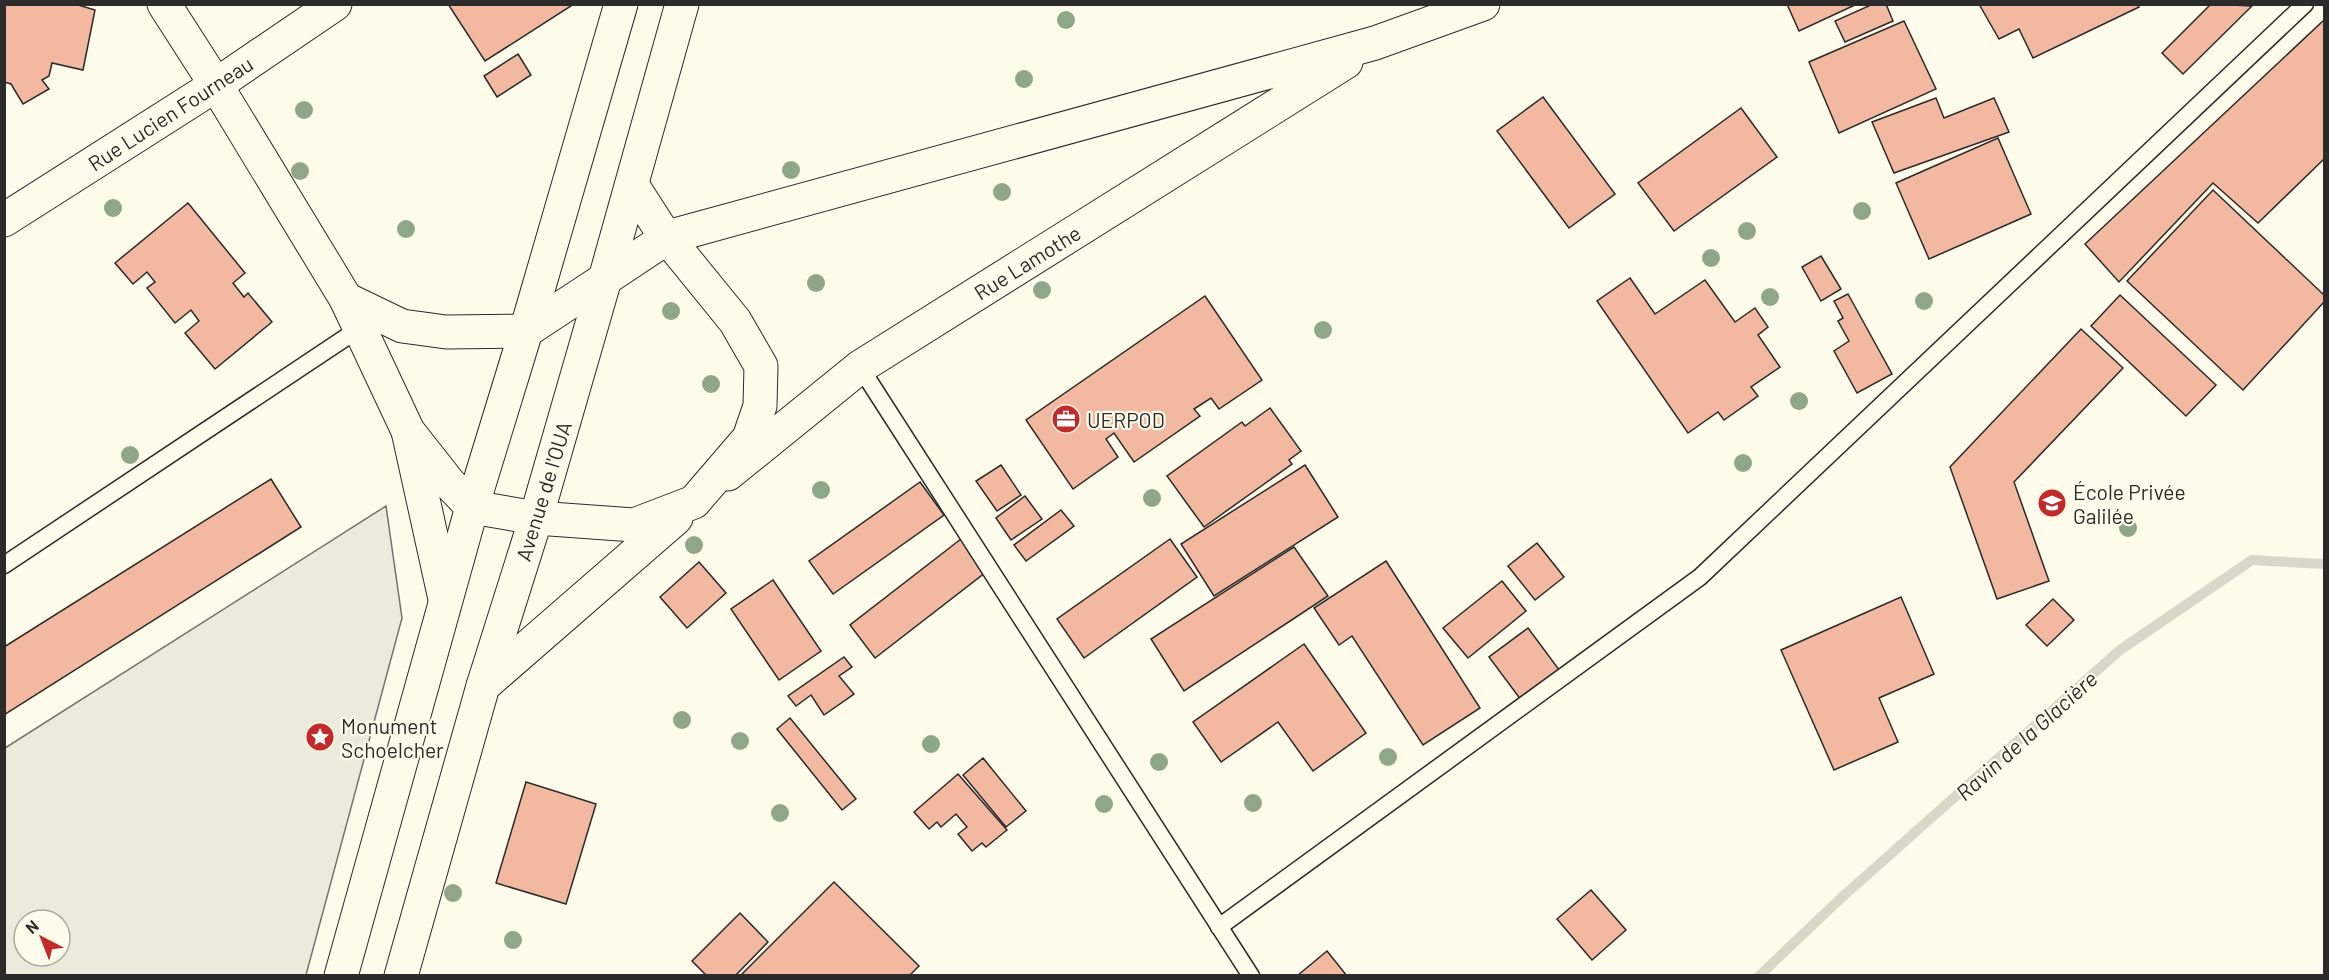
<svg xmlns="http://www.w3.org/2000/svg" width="2329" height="980" font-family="Barlow,sans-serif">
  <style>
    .green { fill: #ecebdb; stroke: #74746e; stroke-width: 1.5; fill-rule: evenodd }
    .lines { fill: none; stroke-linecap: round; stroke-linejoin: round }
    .stream { stroke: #d8d7c9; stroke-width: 10 }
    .building { fill: #f2b8a0; stroke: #2b2b2b; stroke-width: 1.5 }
    .service-casing { stroke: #2b2b2b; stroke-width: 19 }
    .minor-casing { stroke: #2b2b2b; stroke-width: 35 }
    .tertiary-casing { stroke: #2b2b2b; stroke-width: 35 }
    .primary-casing { stroke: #2b2b2b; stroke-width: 35 }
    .service { stroke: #fdfbea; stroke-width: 16 }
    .minor { stroke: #fdfbea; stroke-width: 33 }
    .tertiary { stroke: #fdfbea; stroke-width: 33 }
    .primary { stroke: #fdfbea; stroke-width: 33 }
    .tree { fill: #8ea78a }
    .labels { text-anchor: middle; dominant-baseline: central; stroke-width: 4.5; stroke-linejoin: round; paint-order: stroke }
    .street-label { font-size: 21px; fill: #2b2b2b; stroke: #fdfbea }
    .poi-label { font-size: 21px; fill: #2b2b2b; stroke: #fdfbea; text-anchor: start }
    .water-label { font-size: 22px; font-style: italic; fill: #2b2b2b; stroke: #fdfbea }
  </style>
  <rect width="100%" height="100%" fill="#fdfbea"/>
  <path class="green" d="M386,506L402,618L306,975H5V748ZM24,920H60V956H24Z"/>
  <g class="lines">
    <path class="stream" d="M1759,976L1840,899L2120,650L2252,560L2324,564"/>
  </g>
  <g class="building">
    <path d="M4,4H75L95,10L83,70L52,63L49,76L42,80L49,89L23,104L11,84L4,82Z"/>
    <path d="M448,4H574L485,61Z"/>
    <path d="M1787,4H1857L1799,31Z"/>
    <path d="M1873,4H1886L1893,21L1845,42L1835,21Z"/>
    <path d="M1979,4H2138L2139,7L2033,58L2019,29L1999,39Z"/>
    <path d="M2211,4L2252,6L2183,74L2162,53Z"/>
    <path d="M2324,20V159L2258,223L2213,183L2119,282L2085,244Z"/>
    <path d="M1904,21L1936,89L1839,133L1809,62Z"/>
    <path d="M518,54L531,75L497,97L484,76Z"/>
    <path d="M1543,97L1615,194L1569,228L1497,131Z"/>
    <path d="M1936,98L1944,118L1994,98L2009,132L1894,173L1872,122Z"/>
    <path d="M1741,108L1777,157L1674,231L1638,183Z"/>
    <path d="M1998,138L2031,214L1929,259L1896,183Z"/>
    <path d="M2213,190L2324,295V302L2243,390L2127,281Z"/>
    <path d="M188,203L245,273L233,283L244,297L248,293L272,322L215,369L185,333L199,321L191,310L175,323L147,288L155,282L147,272L133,284L115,263Z"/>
    <path d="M1821,256L1841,289L1821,301L1802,267Z"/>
    <path d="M1630,278L1655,314L1705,280L1735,322L1755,308L1768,327L1758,335L1780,367L1751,387L1758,396L1724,420L1718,412L1688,433L1597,301Z"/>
    <path d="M1848,294L1892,374L1857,393L1834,351L1849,341L1838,321L1843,318L1834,301Z"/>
    <path d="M2120,295L2216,385L2186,416L2091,326Z"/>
    <path d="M1205,296L1262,380L1219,409L1211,398L1194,409L1200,416L1134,462L1114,433L1106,439L1118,457L1073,489L1026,420Z"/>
    <path d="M2081,329L2123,368L2014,482L2049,581L1997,599L1950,467Z"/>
    <path d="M1270,408L1301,451L1289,460L1292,464L1204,527L1167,476L1242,422L1245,426Z"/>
    <path d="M1001,465L1021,495L997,511L976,481Z"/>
    <path d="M1305,465L1338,517L1214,596L1181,544Z"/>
    <path d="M271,479L301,527L4,715V647Z"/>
    <path d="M920,482L944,515L833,594L809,561Z"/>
    <path d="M1025,496L1042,519L1011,540L996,518Z"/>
    <path d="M1061,510L1074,526L1026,561L1014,545Z"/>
    <path d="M961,539L986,572L875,658L850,625Z"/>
    <path d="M1170,539L1197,577L1084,658L1057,619Z"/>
    <path d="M1537,543L1564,577L1535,600L1508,566Z"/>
    <path d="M1294,547L1328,596L1184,691L1151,639Z"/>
    <path d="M1386,561L1480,708L1423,745L1352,636L1339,645L1314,608Z"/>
    <path d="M699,562L726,593L687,628L660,597Z"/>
    <path d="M773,580L821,651L779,680L731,609Z"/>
    <path d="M1502,581L1526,611L1468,658L1443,628Z"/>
    <path d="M1901,597L1934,674L1879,698L1898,742L1834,770L1781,650Z"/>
    <path d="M2053,599L2074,620L2047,646L2026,625Z"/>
    <path d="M1528,628L1560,671L1521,700L1489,657Z"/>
    <path d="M1304,644L1366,733L1313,771L1278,722L1221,762L1193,722Z"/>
    <path d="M844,657L852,667L839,676L854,694L824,715L811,695L796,706L788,696Z"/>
    <path d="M790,718L856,799L842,810L777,729Z"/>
    <path d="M983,758L1026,811L1006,827L963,775Z"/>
    <path d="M958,774L1007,830L986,847L982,843L972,851L958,834L967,827L956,814L941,827L937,822L929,829L914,812Z"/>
    <path d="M526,782L596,804L566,904L496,883Z"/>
    <path d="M834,882L919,966L909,976H740Z"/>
    <path d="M1591,890L1626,930L1592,960L1557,919Z"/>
    <path d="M740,913L768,942L735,976H707L692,961Z"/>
    <path d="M1327,951L1347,976H1297Z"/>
  </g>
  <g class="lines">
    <g class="service-casing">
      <g id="service">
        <path d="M860,367L1251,976"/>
        <path d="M4,565L360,328"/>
        <path d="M1219,927L1700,577L2305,4"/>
      </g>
    </g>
    <g class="minor-casing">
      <g id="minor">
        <path d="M605,279L668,237L1375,43L1483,4"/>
        <path d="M728,474L860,367L1346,62"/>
      </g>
    </g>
    <g class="tertiary-casing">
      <g id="tertiary">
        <path d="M164,4L216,85L346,299L408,431L449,483L472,507L536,518"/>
        <path d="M4,220L216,85L335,4"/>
        <path d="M346,299L402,326L446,332L526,331L605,279"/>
      </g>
    </g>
    <g class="primary-casing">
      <g id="primary">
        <path d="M408,431L445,599"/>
        <path d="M536,518L634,525L694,502L749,438L760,406L761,366L735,321L661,230L632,185"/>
        <path d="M483,686L676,518"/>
        <path d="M341,976L472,507L526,331L621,4"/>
        <path d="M401,976L483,686L536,518L605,279L682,4"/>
      </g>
    </g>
    <use href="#service" class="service"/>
    <use href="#minor" class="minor"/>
    <use href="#tertiary" class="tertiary"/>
    <use href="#primary" class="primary"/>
  </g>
  <g class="tree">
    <circle cx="1066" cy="20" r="9"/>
    <circle cx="1024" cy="79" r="9"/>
    <circle cx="304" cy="110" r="9"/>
    <circle cx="791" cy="170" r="9"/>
    <circle cx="300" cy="171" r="9"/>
    <circle cx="1002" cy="192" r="9"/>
    <circle cx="113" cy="208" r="9"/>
    <circle cx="1862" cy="211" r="9"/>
    <circle cx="406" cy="229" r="9"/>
    <circle cx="1747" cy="231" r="9"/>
    <circle cx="1711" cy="258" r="9"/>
    <circle cx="816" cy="283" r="9"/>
    <circle cx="1042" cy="290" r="9"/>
    <circle cx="1770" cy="297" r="9"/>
    <circle cx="1924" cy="301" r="9"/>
    <circle cx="671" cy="311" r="9"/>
    <circle cx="1323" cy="330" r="9"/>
    <circle cx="711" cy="384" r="9"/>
    <circle cx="1799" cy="401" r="9"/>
    <circle cx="130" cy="455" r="9"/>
    <circle cx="1743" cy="463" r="9"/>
    <circle cx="821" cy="490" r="9"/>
    <circle cx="1152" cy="498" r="9"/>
    <circle cx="2128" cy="528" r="9"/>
    <circle cx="694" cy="545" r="9"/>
    <circle cx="682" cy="720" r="9"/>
    <circle cx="740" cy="741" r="9"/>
    <circle cx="931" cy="744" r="9"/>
    <circle cx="1388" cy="757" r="9"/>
    <circle cx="1159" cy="762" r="9"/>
    <circle cx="1253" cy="803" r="9"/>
    <circle cx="1104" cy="804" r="9"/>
    <circle cx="780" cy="813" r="9"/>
    <circle cx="453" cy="893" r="9"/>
    <circle cx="513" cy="940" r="9"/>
  </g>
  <defs>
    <g id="office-disc" transform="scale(1.5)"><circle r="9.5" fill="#c62828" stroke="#fdfbea"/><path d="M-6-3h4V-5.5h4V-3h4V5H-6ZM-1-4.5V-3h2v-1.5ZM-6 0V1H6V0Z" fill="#fff"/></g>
    <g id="school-disc" transform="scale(1.5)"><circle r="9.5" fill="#c62828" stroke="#fdfbea"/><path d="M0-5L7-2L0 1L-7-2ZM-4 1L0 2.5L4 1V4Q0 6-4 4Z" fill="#fff"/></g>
    <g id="sight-disc" transform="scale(1.5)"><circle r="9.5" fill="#c62828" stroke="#fdfbea"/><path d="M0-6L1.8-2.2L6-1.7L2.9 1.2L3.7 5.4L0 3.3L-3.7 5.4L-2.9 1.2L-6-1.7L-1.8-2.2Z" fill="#fff"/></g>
  </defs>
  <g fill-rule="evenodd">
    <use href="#office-disc" x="1066" y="419"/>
    <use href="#school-disc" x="2052" y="503"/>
    <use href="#sight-disc" x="320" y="737"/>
  </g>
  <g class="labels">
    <g class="street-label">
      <text transform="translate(170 113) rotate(-33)">Rue Lucien Fourneau</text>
      <text transform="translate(1027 262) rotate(-32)">Rue Lamothe</text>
      <text transform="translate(543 491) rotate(-73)">Avenue de l'OUA</text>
    </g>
    <g class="poi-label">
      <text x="1087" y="419">UERPOD</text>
      <text x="2073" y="491">École Privée<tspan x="2073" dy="24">Galilée</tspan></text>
      <text x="341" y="725">Monument<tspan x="341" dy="24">Schoelcher</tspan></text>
    </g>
    <g class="water-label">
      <text transform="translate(2026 735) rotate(-42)">Ravin de la Glacière</text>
    </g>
  </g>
  <rect width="2329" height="980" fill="none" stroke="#2b2b2b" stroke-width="12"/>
  <g transform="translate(42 938) rotate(318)"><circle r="28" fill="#fdfbea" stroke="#a9a89e" stroke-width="1.5"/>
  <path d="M0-4.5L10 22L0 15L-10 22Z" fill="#c62828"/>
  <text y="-9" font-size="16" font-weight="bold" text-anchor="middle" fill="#2b2b2b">N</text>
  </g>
</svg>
